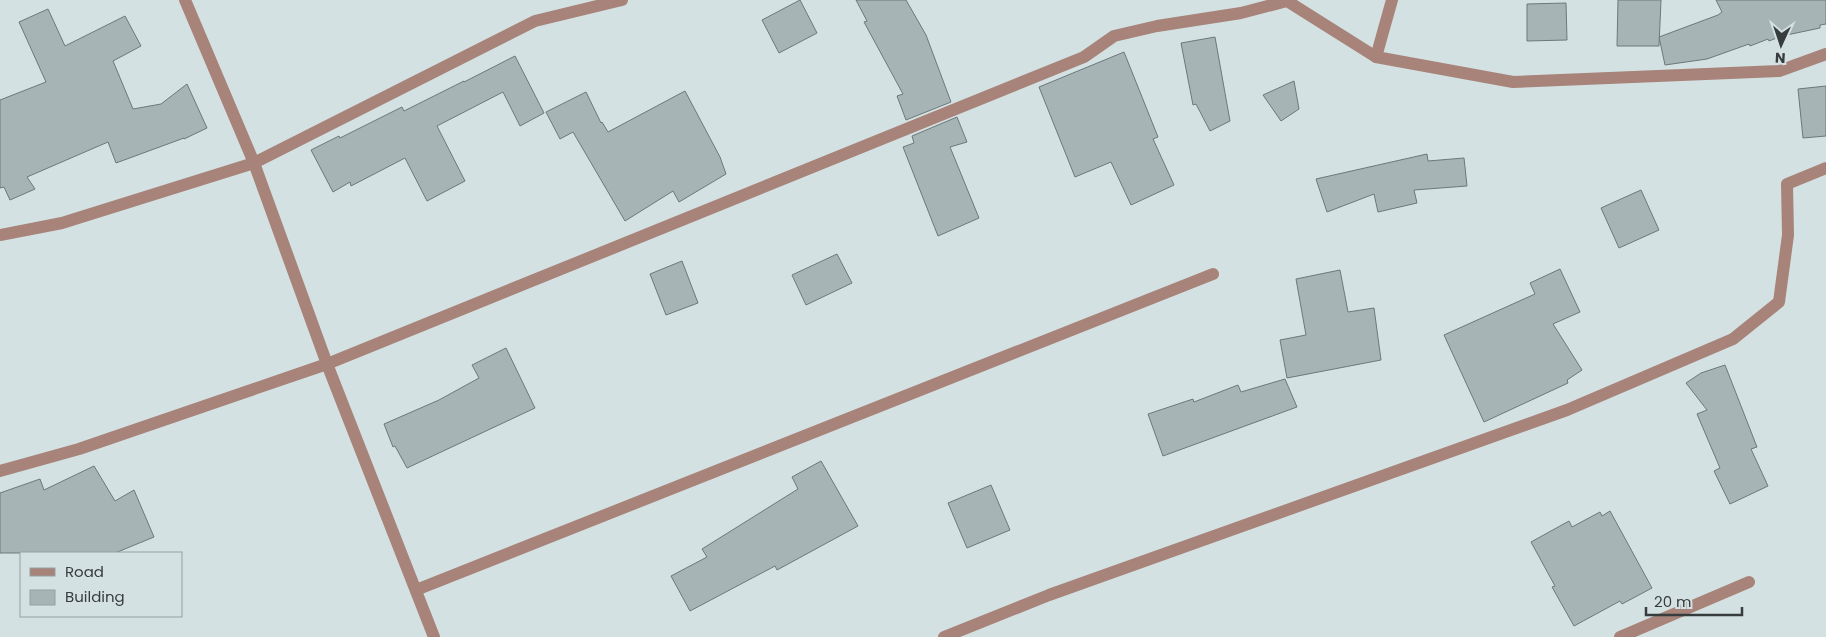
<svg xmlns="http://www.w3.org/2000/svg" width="1826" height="637" font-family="Poppins,sans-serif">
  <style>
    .building { fill: #a7b4b5; stroke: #6c7879 }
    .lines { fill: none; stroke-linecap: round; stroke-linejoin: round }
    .minor { stroke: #a78379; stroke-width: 12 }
  </style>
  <rect width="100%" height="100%" fill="#d4e1e3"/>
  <g class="building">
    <path d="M800,0L817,33L779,53L762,20Z"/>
    <path d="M856,0H906L926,35L951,102L906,120L897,96L903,94L864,22L867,21Z"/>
    <path d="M1618,0H1661L1659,46H1617Z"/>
    <path d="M1716,0H1826V24L1820,25V28L1782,36L1769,41L1768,39L1750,46L1749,44L1707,59L1665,65L1659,37L1718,15L1722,12Z"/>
    <path d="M1566,3L1567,40L1527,41V4Z"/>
    <path d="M48,9L65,46L125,16L141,46L113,61L133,109L161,104L187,84L207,128L184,139V138L116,163L108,142L27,177L35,189L10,200L4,187L0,188V100L46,82L19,22Z"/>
    <path d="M1215,37L1230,121L1210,131L1196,104L1193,105L1181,43Z"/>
    <path d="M1124,52L1158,137L1153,139L1174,185L1131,205L1111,162L1075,177L1039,87Z"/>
    <path d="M515,56L544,113L520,126L503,92L437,126L465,181L427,201L405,158L351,186L350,182L333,192L311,150L339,136L340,138L402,107L404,111L464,81V82Z"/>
    <path d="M1294,81L1299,109L1281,121L1263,95Z"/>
    <path d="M1826,86V136L1803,138L1798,89Z"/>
    <path d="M685,91L720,157L726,174L679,202L673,191L625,221L573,132L560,139L546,112L586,92L601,123L602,122L608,132Z"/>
    <path d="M957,117L967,142L950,147L979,218L938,236L903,147L914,143L912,136Z"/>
    <path d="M1427,154L1428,161L1464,158L1467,186L1414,190L1417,203L1378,212L1374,194L1327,212L1316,179Z"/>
    <path d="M1641,190L1659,230L1619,248L1601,208Z"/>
    <path d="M837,254L852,283L806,305L792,275Z"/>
    <path d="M682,261L698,303L666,315L650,274Z"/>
    <path d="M1560,269L1580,312L1553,324L1582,370L1567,380L1568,383L1484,422L1444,335L1535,294L1530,283Z"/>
    <path d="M1340,270L1348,312L1374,308L1381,360L1287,378L1280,340L1306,335L1296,279Z"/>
    <path d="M506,348L535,408L407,468L395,446L393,447L384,424L439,400L479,378L472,365Z"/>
    <path d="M1725,365L1757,447L1751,449L1768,486L1730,504L1714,471L1720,468L1697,414L1707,410L1686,383L1701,373Z"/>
    <path d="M1285,379L1297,407L1163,456L1148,414L1193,399L1194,402L1238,385L1241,392Z"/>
    <path d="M821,461L858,526L777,570L775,566L690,611L671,576L707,557L702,549L798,489L792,477Z"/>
    <path d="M94,466L115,501L134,490L154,537L115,553H0V493L40,479L44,490Z"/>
    <path d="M991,485L1010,530L967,548L948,503Z"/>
    <path d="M1610,511L1652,588L1622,604L1620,601L1574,626L1552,587L1555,586L1531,542L1569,521L1572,527L1600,512L1602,516Z"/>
  </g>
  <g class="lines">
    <g class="minor">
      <path d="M185,0L254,163L327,364L434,637"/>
      <path d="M1392,0L1376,57L1513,82L1779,71L1826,54"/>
      <path d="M0,235L62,223L254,163L535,21L622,0"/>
      <path d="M0,471L79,449L327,364L1084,57L1114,36L1157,26L1241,13L1287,1L1376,57"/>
      <path d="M416,590L1213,274"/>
      <path d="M944,637L1049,595L1567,410L1733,339L1779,302L1788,235L1787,184L1826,168"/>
      <path d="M1620,637L1749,582"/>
    </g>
  </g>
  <rect x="20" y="552" width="162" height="65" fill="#d4e1e3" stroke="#959fa1"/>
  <rect x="30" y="568" width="25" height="8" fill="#a78379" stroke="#959fa1"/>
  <text x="65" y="577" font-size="15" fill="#373c3d">Road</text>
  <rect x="30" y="590" width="25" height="15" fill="#a7b4b5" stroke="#959fa1"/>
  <text x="65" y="602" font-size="15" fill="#373c3d">Building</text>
  <g transform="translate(1781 45) rotate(183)" stroke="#d4e1e3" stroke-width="4" paint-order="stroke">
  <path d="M0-4L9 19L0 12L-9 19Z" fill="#373c3d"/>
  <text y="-8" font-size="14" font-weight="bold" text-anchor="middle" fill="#373c3d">N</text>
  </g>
  <path d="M1646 607v8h96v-8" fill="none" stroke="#373c3d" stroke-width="2.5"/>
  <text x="1654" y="607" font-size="15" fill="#373c3d" stroke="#d4e1e3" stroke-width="4" paint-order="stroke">20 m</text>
</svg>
